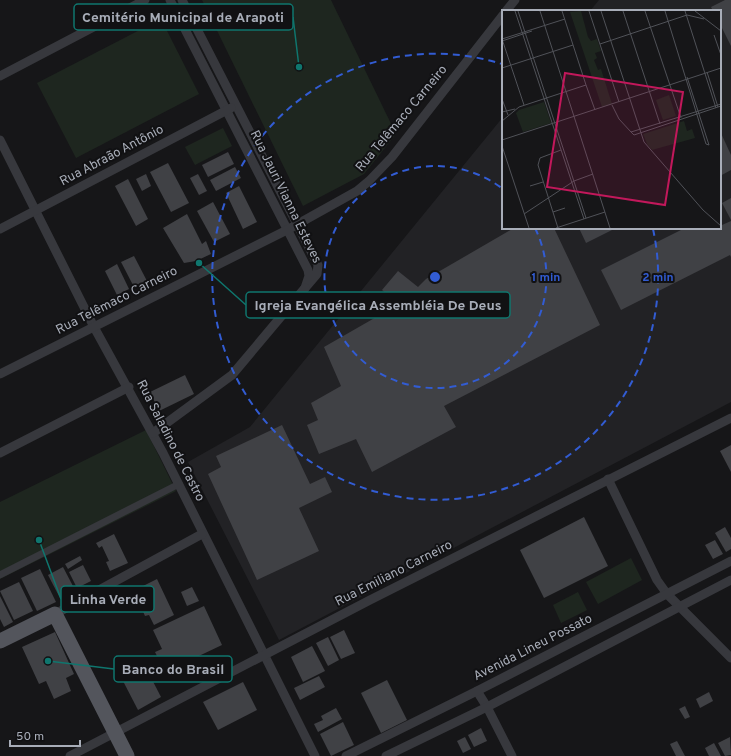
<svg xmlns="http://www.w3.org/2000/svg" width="731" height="756" font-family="Overpass,sans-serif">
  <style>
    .built { fill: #222225 }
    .green { fill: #1e261f }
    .building { fill: #404145 }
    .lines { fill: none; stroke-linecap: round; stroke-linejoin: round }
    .pedestrian { stroke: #37383d; stroke-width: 7 }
    .minor { stroke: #37383d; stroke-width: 9 }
    .primary { stroke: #53555c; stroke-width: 15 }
    .ring { fill: none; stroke: #325cd3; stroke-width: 2; stroke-dasharray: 7 5 }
    .labels { text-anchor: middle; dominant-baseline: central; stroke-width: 4; stroke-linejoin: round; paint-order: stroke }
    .street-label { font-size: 13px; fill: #a8adb8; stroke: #111113 }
    .inset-road { fill: none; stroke: #505258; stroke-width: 1 }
    .view { fill: #c2185b; fill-opacity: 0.15; stroke: #c2185b; stroke-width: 2 }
    .inset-edge { fill: none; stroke: #a8adb8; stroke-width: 2 }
    .centre { fill: #325cd3; stroke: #111113; stroke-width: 2 }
    .ring-label { font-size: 12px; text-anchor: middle; font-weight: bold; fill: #325cd3; stroke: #111113; stroke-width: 4; stroke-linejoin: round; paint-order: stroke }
    .leader { fill: none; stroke: #0f766e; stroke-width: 1.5 }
    .callout-dot { fill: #0f766e; stroke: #111113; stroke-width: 1.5 }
    .callout { fill: #111113; stroke: #0f766e; stroke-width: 1.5 }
    .callout-label { font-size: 14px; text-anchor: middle; font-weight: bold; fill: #a8adb8 }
  </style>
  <rect width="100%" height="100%" fill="#161618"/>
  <path class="built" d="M599,0H731V402L279,640L188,462L250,427L503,117V228H720V11H590Z"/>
  <g class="green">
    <path d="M202,0H331L396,134L364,174L303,206Z"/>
    <path d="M161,19L199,94L76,158L37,83Z"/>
    <path d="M223,128L232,146L195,165L185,147Z"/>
    <path d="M146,430L176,491L0,579V502Z"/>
    <path d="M631,558L642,580L598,604L586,582Z"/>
    <path d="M578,592L587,610L561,623L553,605Z"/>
  </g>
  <g class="building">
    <path d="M725,0H731V46L720,24V11H713L711,7Z"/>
    <path d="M720,131L731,155V170L720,176Z"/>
    <path d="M228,152L234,164L208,177L202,165Z"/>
    <path d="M168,163L189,203L171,212L150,172Z"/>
    <path d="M235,167L241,178L216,191L210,180Z"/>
    <path d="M146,174L151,186L142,191L136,179Z"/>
    <path d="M198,174L207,191L199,195L190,178Z"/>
    <path d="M128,179L148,219L136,226L115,186Z"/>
    <path d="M239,186L257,222L243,229L226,193Z"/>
    <path d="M731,198V220L722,203Z"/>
    <path d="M213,202L230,234L214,242L197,211Z"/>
    <path d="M187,214L202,244L206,241L211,254L196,261L184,263L163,228Z"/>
    <path d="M720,220L722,225L731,221V257L730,255L621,310L601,270L685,228H720Z"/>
    <path d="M514,228H554L600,325L444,406L456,427L372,472L356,439L319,454L307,425L318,420L311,403L341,386L324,347L399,304L382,290L398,271L418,287L426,279Z"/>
    <path d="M579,228H616L586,243Z"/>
    <path d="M134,256L147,281L134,287L121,262Z"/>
    <path d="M117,264L129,289L117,295L105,271Z"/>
    <path d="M185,375L194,394L159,411L150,392Z"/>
    <path d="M282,425L310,484L325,477L332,492L299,508L319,551L257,580L208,474L221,467L216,456Z"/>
    <path d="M731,445V472L720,451Z"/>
    <path d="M584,517L608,566L544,598L520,550Z"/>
    <path d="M725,527L731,538V549L726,552L715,533Z"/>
    <path d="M114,534L128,563L110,571L106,562L109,561L102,546L99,548L96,543Z"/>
    <path d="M715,540L723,554L713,559L705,545Z"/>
    <path d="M80,556L82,560L68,569L65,564Z"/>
    <path d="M83,565L91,581L77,588L69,572Z"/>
    <path d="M63,567L75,590L60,598L48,575Z"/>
    <path d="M40,569L56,602L37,611L21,578Z"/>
    <path d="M157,579L174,615L154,625L149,615L145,616L141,607L144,606L137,589Z"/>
    <path d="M19,582L33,611L14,620L0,591Z"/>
    <path d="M192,587L199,601L187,606L181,592Z"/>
    <path d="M0,596L13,622L4,627L0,619Z"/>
    <path d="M204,606L222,645L165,672L155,652L162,649L153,630Z"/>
    <path d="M344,630L355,653L341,659L330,637Z"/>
    <path d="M55,632L74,674L66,678L71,691L54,699L46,681L39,684L22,647Z"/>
    <path d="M328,637L339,660L328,666L316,643Z"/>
    <path d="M312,646L325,671L303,682L291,657Z"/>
    <path d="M146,668L161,697L138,710L123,681Z"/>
    <path d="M319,676L325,687L300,700L294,688Z"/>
    <path d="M387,680L407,720L381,733L361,693Z"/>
    <path d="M243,682L257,710L218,730L203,702Z"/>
    <path d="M709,692L713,701L700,708L696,699Z"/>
    <path d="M685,706L690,717L685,719L679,709Z"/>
    <path d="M336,708L342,719L318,732L314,724L323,720L321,716Z"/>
    <path d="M343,722L354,745L331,756L320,734Z"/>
    <path d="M481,728L487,741L474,747L468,735Z"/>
    <path d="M465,737L471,749L463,753L457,741Z"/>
    <path d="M730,737L731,755L725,756L718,743Z"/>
    <path d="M677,741L685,756H676L670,744Z"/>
    <path d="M714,743L721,756H709L705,748Z"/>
  </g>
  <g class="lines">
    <path class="pedestrian" d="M0,575L179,484"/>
    <g class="minor">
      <path d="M170,0L308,270L309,276L305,288L317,274L318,265L182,0"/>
      <path d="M506,11L515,0"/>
      <path d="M0,76L145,0"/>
      <path d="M0,140L94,327L163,453L315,756"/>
      <path d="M0,229L231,108"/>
      <path d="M0,374L287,230L357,191L369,181L392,157L503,15"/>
      <path d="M153,433L232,375L305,288"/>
      <path d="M0,453L129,387"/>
      <path d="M608,479L657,580L667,594L731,658"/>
      <path d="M55,614L202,534"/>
      <path d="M477,691L487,707L512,756"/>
      <path d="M70,756L370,600L731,418"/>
      <path d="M346,756L477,691L731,561"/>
      <path d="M386,756L487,707L731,580"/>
    </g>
    <path class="primary" d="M0,641L55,614L127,756"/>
  </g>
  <g class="ring">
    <path d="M535 228A111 111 0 1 1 503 189"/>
    <path d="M653 229A223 223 0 1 1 502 64"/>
  </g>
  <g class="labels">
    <g class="street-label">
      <text transform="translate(402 119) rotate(-50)">Rua Telêmaco Carneiro</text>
      <text transform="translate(112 156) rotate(-28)">Rua Abraão Antônio</text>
      <text transform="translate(285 197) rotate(64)">Rua Jauri Vianna Esteves</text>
      <text transform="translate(117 301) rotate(-27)">Rua Telêmaco Carneiro</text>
      <text transform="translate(170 441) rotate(63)">Rua Saladino de Castro</text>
      <text transform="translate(394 574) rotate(-27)">Rua Emiliano Carneiro</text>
      <text transform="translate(533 648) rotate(-27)">Avenida Lineu Possato</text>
    </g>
  </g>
  <g transform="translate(502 10)">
    <rect width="219" height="219" fill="#161618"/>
    <path d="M79,1L86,27L89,31L95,29L99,41L93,43L95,48L92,50L96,60L99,59L110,94L100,97L68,2ZM167,85L174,106L161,110L154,90ZM42,92L49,113L21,122L14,103L17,100ZM182,111L185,121L190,119L193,128L150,140L145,134L141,124Z" fill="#1e261f"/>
    <path class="inset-road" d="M13,1L82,209M16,1L84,208M38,1L108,218M87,1L117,92M99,1L142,132L201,200L219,216M121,1L158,114M143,1L179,108M163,1L204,134L207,135L185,67M183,1L214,98M193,1L219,21M212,25L219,45M0,29L22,95M0,29L63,9M0,31L30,21M98,34L185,5L202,9M0,58L71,35M205,62L216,97M84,75L93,100M0,89L6,105M219,94L129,122L132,125L219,96M110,95L117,109L129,122M0,102L13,99M0,111L17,97L84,75L60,1M0,130L219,58M0,136L27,218M28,176L41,172M51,202L63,198M22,204L72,171L91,164M54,218L103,202M56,218L36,155L38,148L59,140"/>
    <path class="view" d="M63,63L181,82L163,195L45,177Z"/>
    <rect width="219" height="219" class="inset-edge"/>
  </g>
  <circle cx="435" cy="277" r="6" class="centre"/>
  <g class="ring-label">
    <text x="546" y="281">1 min</text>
    <text x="658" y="281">2 min</text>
  </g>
  <path class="leader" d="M299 67L293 17M199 263L246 305M39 540L61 599M48 661L114 669"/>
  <g class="callout-dot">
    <circle cx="299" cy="67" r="4"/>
    <circle cx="199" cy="263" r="4"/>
    <circle cx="39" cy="540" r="4"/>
    <circle cx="48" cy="661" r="4"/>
  </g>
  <g class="callout">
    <rect x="74" y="4" width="219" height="26" rx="4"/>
    <rect x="246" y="292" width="264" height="26" rx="4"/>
    <rect x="61" y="586" width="93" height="26" rx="4"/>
    <rect x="114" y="656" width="118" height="26" rx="4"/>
  </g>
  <g class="callout-label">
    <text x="183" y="22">Cemitério Municipal de Arapoti</text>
    <text x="378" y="310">Igreja Evangélica Assembléia De Deus</text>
    <text x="108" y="604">Linha Verde</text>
    <text x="173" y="674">Banco do Brasil</text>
  </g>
  <path d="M10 740v6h70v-6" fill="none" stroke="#a8adb8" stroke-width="2"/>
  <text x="16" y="740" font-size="12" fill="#a8adb8" stroke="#111113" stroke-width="3" paint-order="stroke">50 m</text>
</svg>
